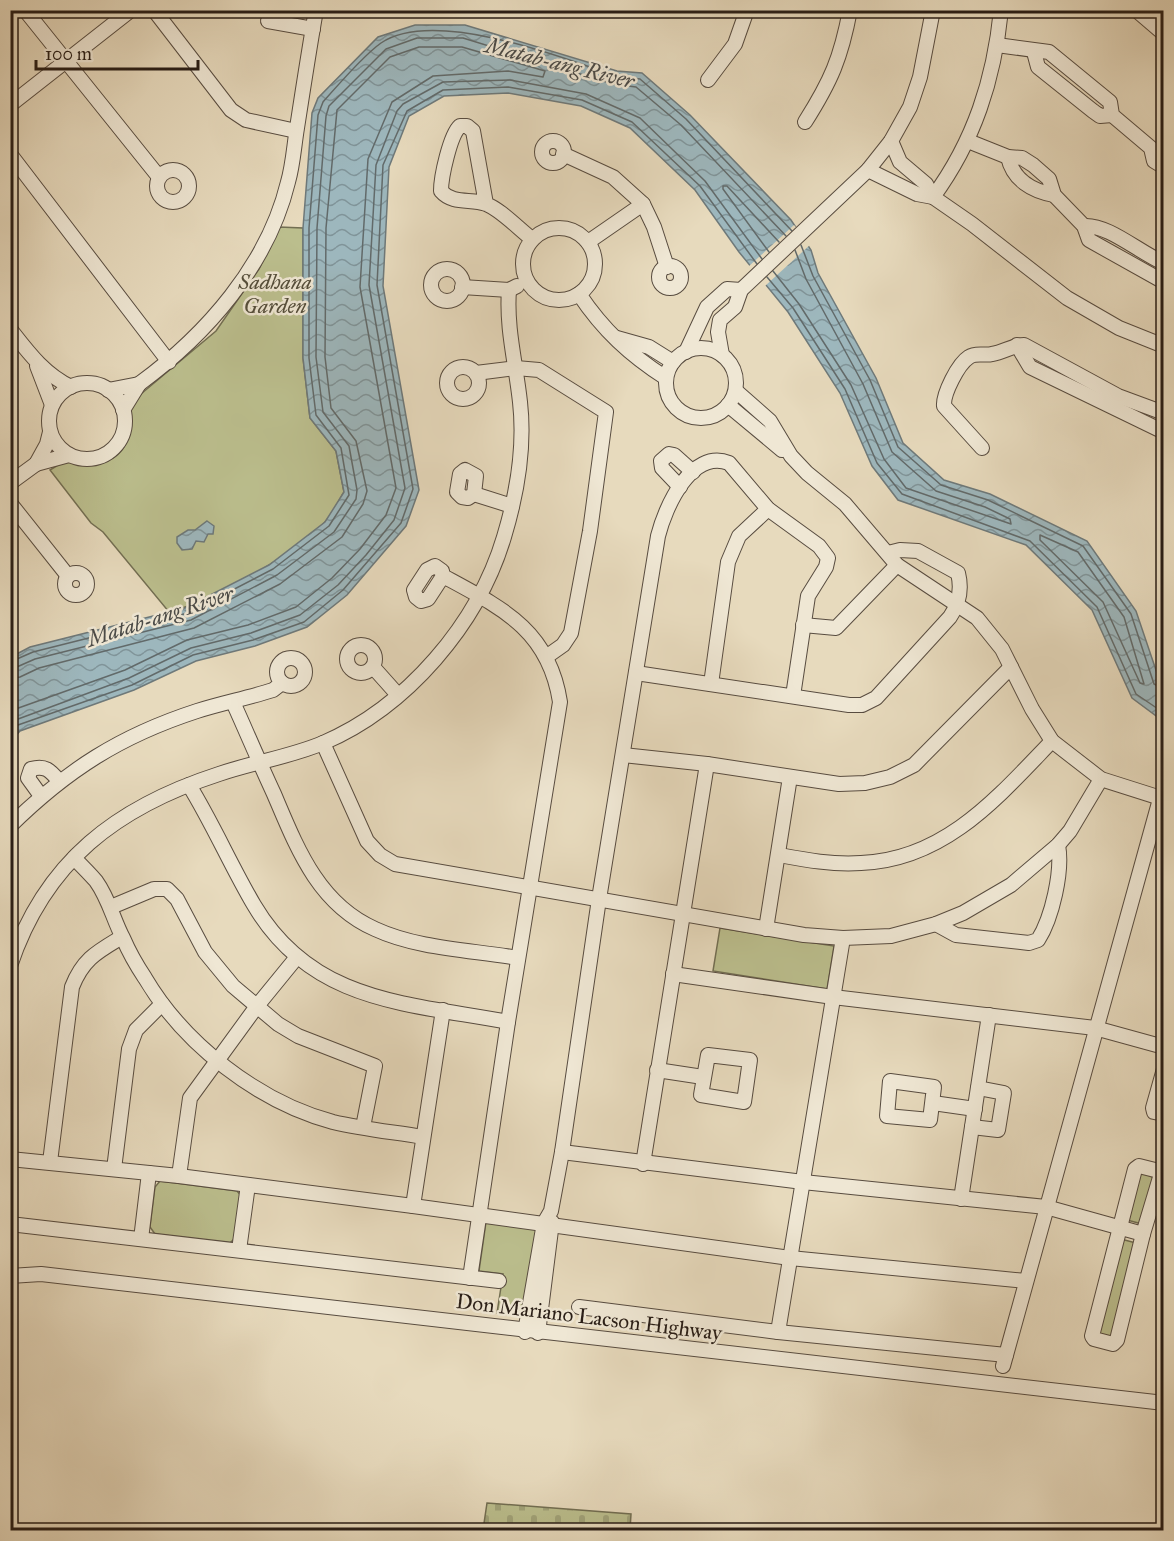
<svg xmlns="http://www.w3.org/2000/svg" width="1174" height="1541" font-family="'IM FELL Great Primer',serif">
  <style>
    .green { fill: #bbbe8d; stroke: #726e52; stroke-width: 1.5 }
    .cemetery { fill: url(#cemetery-stones); stroke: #726e52; stroke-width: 1.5 }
    .water { fill: url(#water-waves); stroke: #6e797a; stroke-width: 1.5 }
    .pier { fill: #e7dabd }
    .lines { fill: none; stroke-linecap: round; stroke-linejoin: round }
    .shore { stroke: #626a6a; stroke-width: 1.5 }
    .minor-casing { stroke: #584c40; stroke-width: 16 }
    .minor { stroke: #efe7d4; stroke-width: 14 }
    .labels { text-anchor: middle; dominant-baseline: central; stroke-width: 5; stroke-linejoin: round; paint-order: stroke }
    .park-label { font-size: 21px; font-style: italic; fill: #544d3a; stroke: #efe7d4 }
    .street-label { font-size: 21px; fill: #281d16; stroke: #efe7d4 }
    .water-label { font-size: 22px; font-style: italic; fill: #4b4b48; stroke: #efe7d4 }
  </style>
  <defs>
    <pattern id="cemetery-stones" width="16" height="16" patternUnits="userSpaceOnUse" patternTransform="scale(1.5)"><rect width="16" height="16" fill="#bbbe8d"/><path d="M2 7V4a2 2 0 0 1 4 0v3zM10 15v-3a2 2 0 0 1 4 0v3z" fill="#a1a379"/></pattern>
    <pattern id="water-waves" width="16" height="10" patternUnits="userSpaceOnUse" patternTransform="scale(1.5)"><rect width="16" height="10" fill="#9db7bd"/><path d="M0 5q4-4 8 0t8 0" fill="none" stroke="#809499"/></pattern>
  </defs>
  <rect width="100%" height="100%" fill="#e7dabd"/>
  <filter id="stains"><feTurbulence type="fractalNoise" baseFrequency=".00333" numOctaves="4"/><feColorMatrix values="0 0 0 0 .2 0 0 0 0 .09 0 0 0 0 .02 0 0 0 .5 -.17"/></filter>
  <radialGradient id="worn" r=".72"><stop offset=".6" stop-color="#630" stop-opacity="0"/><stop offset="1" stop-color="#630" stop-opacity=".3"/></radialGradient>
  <g class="green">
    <path d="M279,227L303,228V358L310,418L336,451L344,492C338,502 332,515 324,523C290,557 215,600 169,612L103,532L91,523L50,470L66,460C112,472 136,453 129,404L216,331L259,269Z"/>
    <path d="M720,928L834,946L827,989L713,971Z"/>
    <path d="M1144,1173L1154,1178L1142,1224L1127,1220L1140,1174Z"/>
    <path d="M160,1181L237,1191L242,1197L236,1237L230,1243L155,1234L150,1227L155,1187Z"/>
    <path d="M486,1222L537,1228L524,1317L497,1313L503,1274L479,1271Z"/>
    <path d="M1121,1239L1136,1243L1112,1338L1097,1335Z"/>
  </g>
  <path class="cemetery" d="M487,1503L631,1514L630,1530H483Z"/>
  <g class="water">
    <path d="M415,25H465L617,71L642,73L690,115L791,220L811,250L818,273L876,378L903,443L944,480L990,494L1087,541L1136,611L1160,682L1164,684L1163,721L1132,698L1092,610L1026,545L898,500L872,466L840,393L788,312L739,252L695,190L630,128L581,106L508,93L444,96L409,116L389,167L383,286L419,490L406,526L347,595L307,627L255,646L196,661L134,690L20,731L11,741V657L30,647L185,608L269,565L325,522L344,492L336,451L310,418L303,358V228L312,113L318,98L378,37Z"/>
    <path d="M207,521L214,526L213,534H208L204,542L196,541L192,549L182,550L177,543V537L188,530H195Z"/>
  </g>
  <path class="pier" d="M794,225L811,244L765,286L748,267Z"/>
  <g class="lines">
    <g class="shore">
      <path d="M801,245L813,276L870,380L898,447L941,485L988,500L1083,546L1131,614L1154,684L1164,689"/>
      <path d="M769,252L723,189V186H727L779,242"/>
      <path d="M773,271L799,304L851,385L884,459L906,488L1011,524L1010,519L985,507L936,491L892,452L863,384L806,279L795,250"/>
      <path d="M767,277L793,308L845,389L877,463L902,494L1030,541L1097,607L1136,694L1164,713"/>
      <path d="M1040,535L1078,552L1124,617L1144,684L1140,683L1103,602L1040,540Z"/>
      <path d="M10,662L33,652L188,613L273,569L329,526L349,495L341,448L316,415L309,358V228L318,115L323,102C337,86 364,55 381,43C433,8 560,56 615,76L640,79L686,119L792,231"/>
      <path d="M10,670L35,659L191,620L277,575L334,532L356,499L357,490L349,446L323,412L316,357L317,228L326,116L329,106L386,49L417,38H463L613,84L636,87L681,125L786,236"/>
      <path d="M10,679L20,677L39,668L194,628L280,584L342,537L363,504L367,491L356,441L331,408L325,357L326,228L337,110L390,57L419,47H462L545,71L543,77L508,71L433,76L392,102L368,159L360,287L396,488L386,515L360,549L332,578L296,607L248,625L187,640L125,670L10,711"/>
      <path d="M10,722L129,678L191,648L251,633L300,615L338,585L366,555L394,520L405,488L369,285L376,165L397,111L403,104L443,82L510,80L586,94L640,118L705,181L762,259"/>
      <path d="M10,732L18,725L132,685L193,655L253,640L304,622L343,590L401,523L413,489L377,285L383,165L407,111L443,90L508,87L582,100L632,122L700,186L757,264"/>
    </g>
    <g class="minor-casing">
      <g id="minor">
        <path d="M25,10L159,177"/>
        <path d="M154,10L231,110L246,120L296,131"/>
        <path d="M1136,10L1164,34"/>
        <path d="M268,21L313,29"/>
        <path d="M997,45L1049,52L1110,102L1112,115L1151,148L1154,161L1164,167"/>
        <path d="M1034,52L1038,67L1093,111L1100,116L1112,115"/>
        <path d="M708,80L735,44L747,10"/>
        <path d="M10,105L131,10"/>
        <path d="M805,122C831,81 841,58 850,10"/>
        <path d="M891,141L900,162L926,184L933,197"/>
        <path d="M968,141L1008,157L1022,158L1033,165L1049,179L1054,195L1084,226L1089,240L1164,282"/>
        <circle cx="553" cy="152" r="11"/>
        <path d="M10,154L169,362"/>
        <path d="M563,154L613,177L643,204"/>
        <path d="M1008,157C1013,180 1032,191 1054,195"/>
        <circle cx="173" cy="186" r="16"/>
        <path d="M868,170L917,194L933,197L972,224L1067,298L1119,328L1164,346"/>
        <path d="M933,197C974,141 994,80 1001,10"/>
        <path d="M486,204L473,131L467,126H460C450,135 441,177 441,191C453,205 472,198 486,204C500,209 520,230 532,239"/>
        <path d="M1084,226C1108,224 1140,253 1164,263"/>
        <circle cx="559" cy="264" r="36"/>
        <path d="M588,242L643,204L654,227L667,267"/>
        <circle cx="670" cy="277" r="11"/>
        <circle cx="447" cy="285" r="16"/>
        <path d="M462,287L509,290L517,286"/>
        <path d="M579,294C603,330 630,355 666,378"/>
        <path d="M10,329C28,352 44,374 71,387"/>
        <path d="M617,338L649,347L673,362"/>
        <path d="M1017,345L1030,367L1164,432"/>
        <circle cx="701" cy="383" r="35"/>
        <path d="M686,352L707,307L727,289L741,290"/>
        <path d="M722,355L718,332L720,320L735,307L741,290L868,170L891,141L910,107L920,77L933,10"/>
        <path d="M37,366L52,405"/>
        <circle cx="463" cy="383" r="16"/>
        <path d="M476,373L516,368L539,370L606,412L590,531L571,633L563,645L546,657"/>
        <circle cx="87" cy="421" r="38"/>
        <path d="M139,384C206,335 268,265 288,182C293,165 294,146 297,128C303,89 309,50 316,10"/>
        <path d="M108,390L139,384L123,410"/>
        <path d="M736,391L770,421L791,456L807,473L845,504L897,565L977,618L1002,649L1032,709L1052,741L1101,779L1164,799"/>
        <path d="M728,405L782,450"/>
        <path d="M50,432L47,444L36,464L69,455"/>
        <path d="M982,448L944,406C943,394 958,364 969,357C976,352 985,356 992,354C1004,352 1013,345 1024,345L1118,396L1164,413"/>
        <path d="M465,470L476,476L474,494L468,498L462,497L457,492L460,474Z"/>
        <path d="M10,483L36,464"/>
        <path d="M680,487L662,468L661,461L669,454L674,455L693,472"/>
        <path d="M474,494L512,506"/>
        <path d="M10,503L68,576"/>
        <circle cx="76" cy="584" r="11"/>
        <path d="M443,576L428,599L421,601L416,597L414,590L427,570L435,566L442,571L443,576C502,608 549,630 560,702L508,1022L470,1278"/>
        <path d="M803,625L836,628L897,565"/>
        <circle cx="361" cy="659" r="14"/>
        <circle cx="291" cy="672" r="14"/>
        <path d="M373,667L398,695"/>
        <path d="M636,673L849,705H862L876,698L950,617C959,604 962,589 958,573L918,551L900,550L888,553"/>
        <path d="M711,684L728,562L739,536L768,509"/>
        <path d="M233,702C247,733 260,764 274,794C297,848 318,904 375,929C418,949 472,950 518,958"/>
        <path d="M323,743L367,841L380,855L395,864L804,935L843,938L891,936L936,924L963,913L1011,885L1058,845L1070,831L1101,779"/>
        <path d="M623,755L707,764L839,784L865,783L890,777L914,765L1011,667"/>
        <path d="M189,785C213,824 231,866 254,905C312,1003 407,1003 508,1022"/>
        <path d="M41,796L28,778L31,769C45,765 50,770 59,781"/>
        <path d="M10,826C67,770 120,736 197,711C222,703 248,698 273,690L282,683"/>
        <path d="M779,855C806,860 833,865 861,863C945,860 998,797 1052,741"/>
        <path d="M74,858C81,865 89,873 96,881C109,899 113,919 123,938C129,952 137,966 145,978C184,1044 258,1102 333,1122C362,1129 393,1132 423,1137"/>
        <path d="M111,907L154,889H167L177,899L205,952L233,986L278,1024L298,1036L375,1066L363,1127"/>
        <path d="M936,924L956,935L1029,943L1038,940C1052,918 1063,871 1058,845"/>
        <path d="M766,929L790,777"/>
        <path d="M10,966C45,861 117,807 219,774C254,762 290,757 323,743C407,707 478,624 504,537C517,494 525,446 520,402C516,364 506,328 509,290"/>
        <path d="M673,974L833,997L1095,1028L1164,1047"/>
        <path d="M708,1055L750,1060L744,1102L701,1095Z"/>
        <path d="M1164,1069L1153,1108L1154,1112L1164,1114"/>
        <path d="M657,1070L703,1077"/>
        <path d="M890,1081L934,1087L930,1120L887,1116Z"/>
        <path d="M933,1103L975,1109"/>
        <path d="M972,1127L998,1130L1004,1093L978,1088"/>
        <path d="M562,1152L803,1182L1046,1207L1143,1234"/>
        <path d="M10,1159L179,1176L413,1206L790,1258L1026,1281"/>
        <path d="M50,1162L72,987C83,959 97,952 122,937"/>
        <path d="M643,1164L707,764"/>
        <path d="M1139,1166L1159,1171L1161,1174L1143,1234L1117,1340L1113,1344L1094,1339L1092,1336L1135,1169Z"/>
        <path d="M114,1169L129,1049L136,1030L162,1004"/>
        <path d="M179,1176L190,1098L257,1006L297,957"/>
        <path d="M961,1199L989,1015"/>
        <path d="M413,1206L443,1010"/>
        <path d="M10,1224L499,1281"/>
        <path d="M141,1239L149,1173"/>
        <path d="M239,1250L248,1185"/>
        <path d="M10,1276L41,1274L1164,1403"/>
        <path d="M579,1307L778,1332L1006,1355"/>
        <path d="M525,1332L544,1223L551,1211L562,1152L599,899L658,536C665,508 691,448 729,463L768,509L819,546L828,558L826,567L808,596L793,696"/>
        <path d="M778,1332L843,938"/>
        <path d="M538,1333L552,1222"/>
        <path d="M1003,1366L1160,799"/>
      </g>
    </g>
    <use href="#minor" class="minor"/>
  </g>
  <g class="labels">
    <g class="park-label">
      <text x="275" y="282">Sadhana<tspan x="275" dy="24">Garden</tspan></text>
    </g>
    <g class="street-label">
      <text transform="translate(589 1317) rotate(7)">Don Mariano Lacson Highway</text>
    </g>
    <g class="water-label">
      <text transform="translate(560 63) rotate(14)">Matab-ang River</text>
      <text transform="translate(160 616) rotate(-18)">Matab-ang River</text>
    </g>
  </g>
  <rect width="1174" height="1541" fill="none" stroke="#e7dabd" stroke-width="36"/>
  <rect x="12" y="12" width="1150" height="1517" fill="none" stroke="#281d16" stroke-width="3"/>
  <rect x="18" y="18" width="1138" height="1505" fill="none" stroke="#281d16" stroke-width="1.5"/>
  <path d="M36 60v9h162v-9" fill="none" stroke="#281d16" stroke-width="3"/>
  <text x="45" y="60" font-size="18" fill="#281d16" stroke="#efe7d4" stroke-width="4.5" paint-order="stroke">100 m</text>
  <rect width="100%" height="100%" filter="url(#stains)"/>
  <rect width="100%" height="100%" fill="url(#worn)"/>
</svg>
